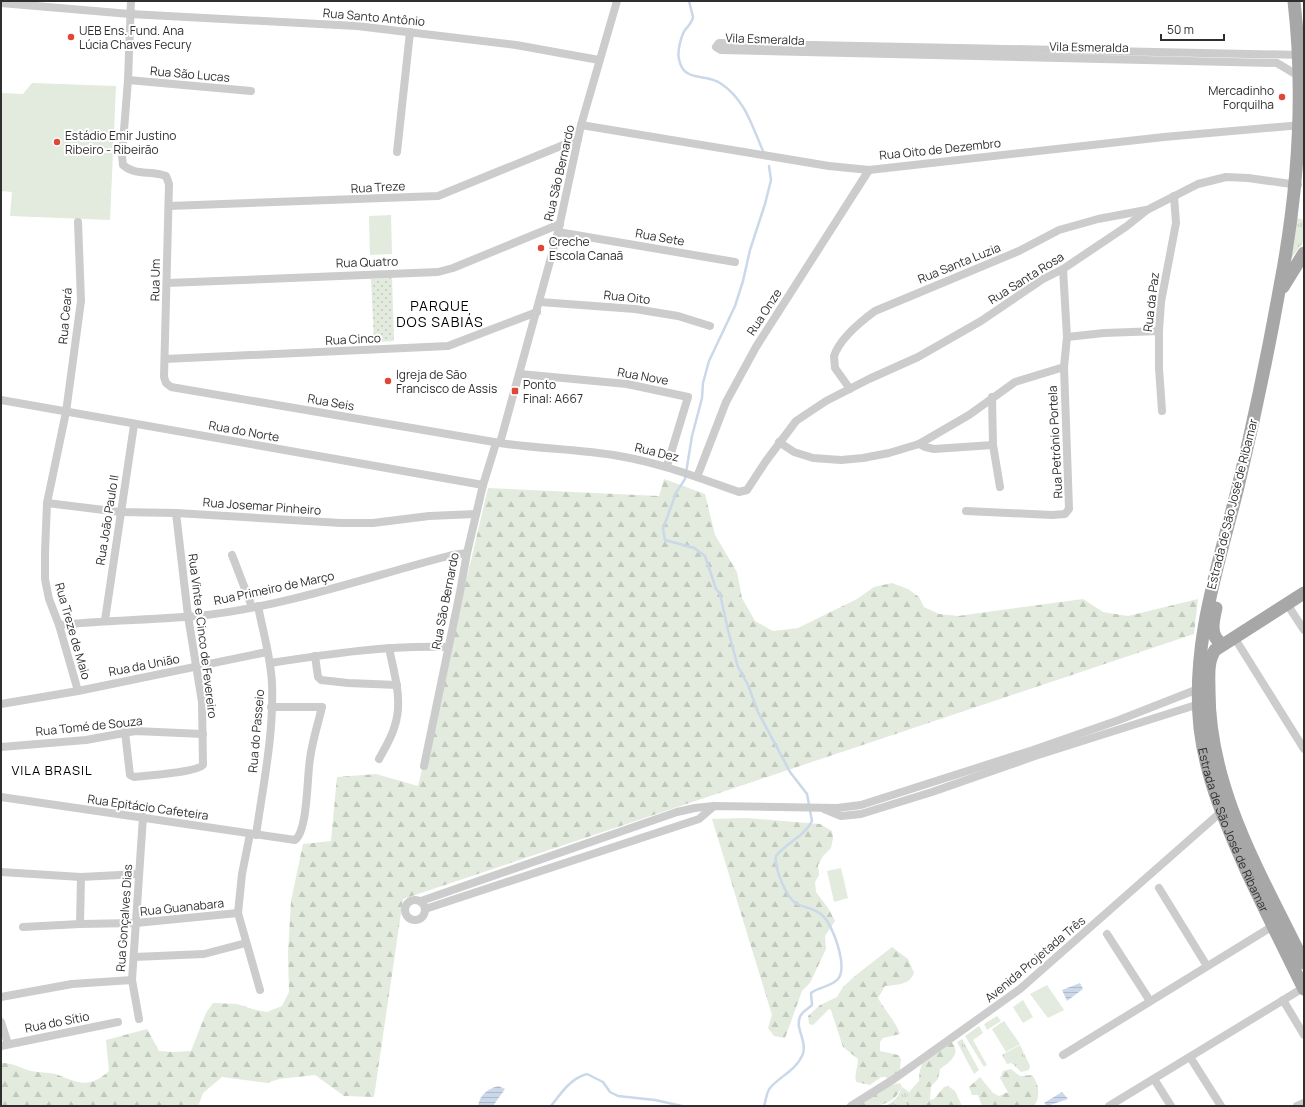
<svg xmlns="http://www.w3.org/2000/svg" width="1305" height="1107" font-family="Manrope,sans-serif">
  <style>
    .grass { fill: url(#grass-tufts) }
    .forest { fill: url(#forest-firs) }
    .park { fill: url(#park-dots) }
    .garden { fill: #e2ebdd }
    .water { fill: url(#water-rules) }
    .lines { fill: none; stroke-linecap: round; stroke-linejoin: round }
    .stream { stroke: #cad8ea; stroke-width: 2.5 }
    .minor { stroke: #ccc; stroke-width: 8 }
    .primary { stroke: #a7a7a7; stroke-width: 13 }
    .poi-dot { fill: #dd4839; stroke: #fff; stroke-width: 1.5 }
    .labels { text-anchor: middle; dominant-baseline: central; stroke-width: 4; stroke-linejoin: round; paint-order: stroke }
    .street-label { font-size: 12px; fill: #2f2f2f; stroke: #fff }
    .poi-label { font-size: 12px; fill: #2f2f2f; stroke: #fff; text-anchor: start }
    .neighbourhood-label { font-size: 13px; letter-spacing: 1px; fill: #000; stroke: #fff }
    .quarter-label { font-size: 14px; letter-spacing: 1px; fill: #000; stroke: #fff }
  </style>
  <defs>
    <pattern id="grass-tufts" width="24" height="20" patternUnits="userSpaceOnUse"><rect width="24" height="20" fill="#e2ebdd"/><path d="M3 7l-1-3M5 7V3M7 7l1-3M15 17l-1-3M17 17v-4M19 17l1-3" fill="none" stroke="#c2cabe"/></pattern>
    <pattern id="forest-firs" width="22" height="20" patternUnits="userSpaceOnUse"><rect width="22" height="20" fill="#e2ebdd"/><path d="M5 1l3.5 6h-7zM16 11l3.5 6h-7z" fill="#c2cabe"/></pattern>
    <pattern id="park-dots" width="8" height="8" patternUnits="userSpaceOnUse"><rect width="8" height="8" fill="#e2ebdd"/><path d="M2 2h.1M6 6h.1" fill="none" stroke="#c2cabe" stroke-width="1.8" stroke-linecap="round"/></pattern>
    <pattern id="water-rules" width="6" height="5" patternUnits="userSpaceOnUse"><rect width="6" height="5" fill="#cad8ea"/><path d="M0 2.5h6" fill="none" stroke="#aebac9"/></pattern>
  </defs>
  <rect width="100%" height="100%" fill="#fff"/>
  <g class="grass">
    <path d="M1297,218L1304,220V241L1288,263Z"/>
    <path d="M962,1039L979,1070L974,1074L957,1042Z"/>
    <path d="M1020,1045L1030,1066L1029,1070L1021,1072L1012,1063L1007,1064L1002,1055Z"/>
    <path d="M902,1087L909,1092L906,1101L907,1106H885C894,1102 899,1096 902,1087Z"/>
  </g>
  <g class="forest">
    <path d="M664,479L705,494L715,535L737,572L742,598L755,621L773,631L798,628L857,599L874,587L892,583L908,589L919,597L924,607L939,614L958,616L1083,599L1103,612L1128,616L1198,599L1194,634L403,899L374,1097L344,1096L315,1075L279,1079L267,1083L222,1077L203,1093L199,1104L200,1106H1V1063C11,1062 21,1068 31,1071C39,1073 48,1072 55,1074C78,1082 88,1090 109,1071L106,1040L147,1029L159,1051L173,1052L191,1051L206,1013L213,1003L237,1004L256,1010L267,1012L282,1006L289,992L288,953L291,901L303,844L331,841L337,777L376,774L418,786L488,488L659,496Z"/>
    <path d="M746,818L820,824L832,831L833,838L831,848L823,856L818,865L819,875L815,882L816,892L828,908L835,921L825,936L826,949L810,983L802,991L785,1038L774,1036L768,1028L772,1015L712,819Z"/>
    <path d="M892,947L908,959L914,973C910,985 895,985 885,986L878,998C885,1011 895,1020 900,1034L883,1038L880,1042V1051L898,1055L901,1059L899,1079L889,1081L886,1077H881L870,1085L856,1082C854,1074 858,1067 858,1059L843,1047L831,1010L829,1009L813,1025L809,1024L808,1016L820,1005L837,997L843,987L856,975Z"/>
    <path d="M951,1041C962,1054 950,1062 940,1069L938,1079L931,1086L930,1100L934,1099L944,1087L948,1086L955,1091L962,1106H907C904,1095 912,1089 919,1081C920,1055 931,1054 951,1041Z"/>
    <path d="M1011,1069L1020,1076L1032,1075C1039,1084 1041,1096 1034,1106H982L978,1095H972L969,1087L980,1077L993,1093L999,1096L1008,1092L1000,1078L1003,1071Z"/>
    <path d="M900,1083L902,1087C892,1107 878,1106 856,1106L868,1092L878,1094L888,1086Z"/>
  </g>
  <path class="park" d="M392,278L394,341L374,342L371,279Z"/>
  <g class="garden">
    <path d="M32,83L116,86L110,220L10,216L12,192L1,191V93L23,94Z"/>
    <path d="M391,215L392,254L370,255L369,216Z"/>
    <path d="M841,868L848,898L834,902L827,871Z"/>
    <path d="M1047,985L1064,1010L1048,1018L1030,994Z"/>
    <path d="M1023,1000L1033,1017L1023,1023L1013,1007Z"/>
    <path d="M997,1016L1001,1021L987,1030L984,1024Z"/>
    <path d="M1004,1021L1020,1044L1006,1052L992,1029Z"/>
    <path d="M979,1026L983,1033L973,1040L987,1065L984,1067L965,1036Z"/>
  </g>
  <g class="water">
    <path d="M1080,983L1083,989L1067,1001L1062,990Z"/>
    <path d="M498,1086L505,1089L493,1106H478C480,1094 488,1089 498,1086Z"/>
    <path d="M1062,1092L1068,1099L1047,1106L1044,1103Z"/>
  </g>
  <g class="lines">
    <g class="stream">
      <path d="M689,1L693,17C692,23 688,26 685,30C681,36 677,52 679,59C683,83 706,73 720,83C745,99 752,126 763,151"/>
      <path d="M551,1106C561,1093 571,1078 587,1074L603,1082L610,1092L618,1096L655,1100L682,1106"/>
      <path d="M764,1106C766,1101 766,1093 770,1088C779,1077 796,1070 802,1056C809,1042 793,1027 801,1015C804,1010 808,1009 812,1005L811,993C818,987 831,987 838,979C848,967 833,924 822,915C815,908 805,908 797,904C786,898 774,867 776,856C787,842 804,837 812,821L807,794L790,772L758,712L748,685L738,667L728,630L720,594L716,589L705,556L694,548L665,540L663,529L676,493L685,479L692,436L702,398L703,383L709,361L735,306L743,281L750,250L765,204L771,180L769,166"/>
    </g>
    <g class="minor">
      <path d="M131,1L128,80L122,155L123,165C135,176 152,170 166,176L169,184L164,377L166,383L171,387L500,443C539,449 581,449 619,456C661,463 699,478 739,492L747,490L766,461L796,421L826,401L869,379L918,357L981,321L1043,279L1063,269L1127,226L1147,210L1198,184L1226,177L1248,178L1298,185"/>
      <path d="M1,3L130,14L357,26L516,45L599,60"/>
      <path d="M1301,55L719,43L716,47L721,50L1277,63L1302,78"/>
      <path d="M128,80L251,91"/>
      <path d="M581,125L829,166L869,170L1164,137L1302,125"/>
      <path d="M397,152L410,32"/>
      <path d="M169,206L438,196L578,139"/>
      <path d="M558,232L735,262"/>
      <path d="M167,283L438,272L453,268L560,224"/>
      <path d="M540,302L635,309L678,316L710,326"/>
      <path d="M1067,337L1104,333L1159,331"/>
      <path d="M165,359L448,346L537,312"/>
      <path d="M520,374L627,384L688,397L667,466"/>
      <path d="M850,389L835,368L834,356C840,338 860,322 875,311L1019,251L1059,230L1098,219L1146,210"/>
      <path d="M992,397L993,445L1000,487"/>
      <path d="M1,400L483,485"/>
      <path d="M1162,411L1159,368V331L1161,302L1176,223L1174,196"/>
      <path d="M779,442L794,452L813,458L841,460L863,458L889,453L919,444L969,415L1015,382L1064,367"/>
      <path d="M500,443L558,232L581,125L617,1"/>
      <path d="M919,444L925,447L934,449L993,445"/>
      <path d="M697,477L726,402L756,347L869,170"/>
      <path d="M47,503L120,512L176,513L341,523H373L429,516L476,514"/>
      <path d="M966,511L1052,515L1065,514L1069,509L1064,367L1067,337L1063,269"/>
      <path d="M232,555L252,607"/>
      <path d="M1287,604L1304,630"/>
      <path d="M105,620L134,425"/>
      <path d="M59,625C108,620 158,620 207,615C290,605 371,576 452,555L467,553"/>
      <path d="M1234,637L1304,749"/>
      <path d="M315,656L318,677L321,680L348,683L397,685"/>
      <path d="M270,663C329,654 388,645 448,647"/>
      <path d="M78,691L59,625L49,599L45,579V553L47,503L66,412L81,301L78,222"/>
      <path d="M1,704L78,691L267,652"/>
      <path d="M125,732L130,775L134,777C147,775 195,773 203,765L202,702L188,616L176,513"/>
      <path d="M1,747L86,740L135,731L203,734"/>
      <path d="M379,759C385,748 392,737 395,725C403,700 394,673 389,648"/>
      <path d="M424,766L460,592L467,553L483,485L496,443"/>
      <path d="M1,797L295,840C308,831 307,775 310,759C312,742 318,724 322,707H271"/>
      <path d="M824,809L841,816L861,814L932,792L1035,756L1199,704"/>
      <path d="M250,834L242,874L238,913L260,990"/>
      <path d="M256,835C263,786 274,734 272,684C271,658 263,632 258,606"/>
      <path d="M1,872L81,877L139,874"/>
      <path d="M1159,888L1207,966"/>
      <circle cx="415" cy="910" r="10"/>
      <path d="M421,901L677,812L695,808L714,806L837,808L861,805L1033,750L1119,720L1198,689"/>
      <path d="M425,909L699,819L714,806"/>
      <path d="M80,924L81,877"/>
      <path d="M23,927L80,924L136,923L238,913"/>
      <path d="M1107,934L1150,1001"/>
      <path d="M134,957L204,954L246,943"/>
      <path d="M1,997L72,984L132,980"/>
      <path d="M1283,1000L1304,1035"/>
      <path d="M139,1019L132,980L143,817"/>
      <path d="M1,1022L8,1044"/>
      <path d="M1,1046L118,1022"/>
      <path d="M1063,1055L1273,926"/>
      <path d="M1190,1057L1221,1106"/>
      <path d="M1154,1079L1171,1106"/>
      <path d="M851,1106L894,1079L1020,989L1221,812"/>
      <path d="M1109,1106L1303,988"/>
      <path d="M1297,1106L1304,1103"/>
    </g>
    <g class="primary">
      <path id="s1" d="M1294,1C1305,96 1298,192 1280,286C1268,353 1254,420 1238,487C1218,567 1191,644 1200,728C1206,780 1227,827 1248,874C1266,912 1285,951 1304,989"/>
      <path d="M1283,287L1304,253"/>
      <path d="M1304,593L1215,650C1207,662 1209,676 1209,691C1209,790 1262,876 1304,963"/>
      <path d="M1216,608C1213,621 1209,636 1222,644"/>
    </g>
  </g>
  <g class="poi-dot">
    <circle cx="71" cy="37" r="4"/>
    <circle cx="1282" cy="97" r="4"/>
    <circle cx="57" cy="142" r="4"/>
    <circle cx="541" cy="248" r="4"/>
    <circle cx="388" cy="381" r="4"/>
    <rect x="511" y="387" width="8" height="8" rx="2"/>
  </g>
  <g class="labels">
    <g class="street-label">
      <text transform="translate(374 17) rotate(5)">Rua Santo Antônio</text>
      <text transform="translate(765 39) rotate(2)">Vila Esmeralda</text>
      <text transform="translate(1089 47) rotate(1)">Vila Esmeralda</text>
      <text transform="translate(190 74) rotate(5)">Rua São Lucas</text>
      <text transform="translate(940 149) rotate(-6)">Rua Oito de Dezembro</text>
      <text transform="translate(559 173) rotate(-77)">Rua São Bernardo</text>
      <text transform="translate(378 187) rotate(-3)">Rua Treze</text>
      <text transform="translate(660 237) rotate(10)">Rua Sete</text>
      <text transform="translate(367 262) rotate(-2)">Rua Quatro</text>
      <text transform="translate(959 263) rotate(-22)">Rua Santa Luzia</text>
      <text transform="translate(1026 278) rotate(-32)">Rua Santa Rosa</text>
      <text transform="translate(155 280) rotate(-89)">Rua Um</text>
      <text transform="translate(627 297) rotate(6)">Rua Oito</text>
      <text transform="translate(1151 302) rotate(-83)">Rua da Paz</text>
      <text transform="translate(764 312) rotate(-57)">Rua Onze</text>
      <text transform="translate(65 316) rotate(-85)">Rua Ceará</text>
      <text transform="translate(353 339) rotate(-3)">Rua Cinco</text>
      <text transform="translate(643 376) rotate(10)">Rua Nove</text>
      <text transform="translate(331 402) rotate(10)">Rua Seis</text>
      <text transform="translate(244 431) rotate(10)">Rua do Norte</text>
      <text transform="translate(1055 442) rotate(-93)">Rua Petrônio Portela</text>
      <text transform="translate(657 452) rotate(14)">Rua Dez</text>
      <text transform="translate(1232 504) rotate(-76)">Estrada de São José de Ribamar</text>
      <text transform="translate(262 506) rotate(4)">Rua Josemar Pinheiro</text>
      <text transform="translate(107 520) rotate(-81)">Rua João Paulo II</text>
      <text transform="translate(274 588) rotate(-12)">Rua Primeiro de Março</text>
      <text transform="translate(445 601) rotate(-79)">Rua São Bernardo</text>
      <text transform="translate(73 631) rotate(74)">Rua Treze de Maio</text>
      <text transform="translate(203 636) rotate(83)">Rua Vinte e Cinco de Fevereiro</text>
      <text transform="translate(144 665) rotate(-11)">Rua da União</text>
      <text transform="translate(89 726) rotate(-6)">Rua Tomé de Souza</text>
      <text transform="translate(256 731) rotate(-85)">Rua do Passeio</text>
      <text transform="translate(148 807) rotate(8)">Rua Epitácio Cafeteira</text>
      <text stroke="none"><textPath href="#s1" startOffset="845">Estrada de São José de Ribamar</textPath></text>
      <text transform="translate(182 907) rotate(-6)">Rua Guanabara</text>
      <text transform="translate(124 918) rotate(-86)">Rua Gonçalves Dias</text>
      <text transform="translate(1035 959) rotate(-40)">Avenida Projetada Três</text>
      <text transform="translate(57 1022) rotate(-11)">Rua do Sítio</text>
    </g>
    <g class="poi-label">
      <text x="79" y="30">UEB Ens. Fund. Ana<tspan x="79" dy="14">Lúcia Chaves Fecury</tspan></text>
      <text x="1274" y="90" text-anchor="end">Mercadinho<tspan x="1274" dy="14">Forquilha</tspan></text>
      <text x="65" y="135">Estádio Emir Justino<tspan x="65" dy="14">Ribeiro - Ribeirão</tspan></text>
      <text x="549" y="241">Creche<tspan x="549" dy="14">Escola Canaã</tspan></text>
      <text x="396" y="374">Igreja de São<tspan x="396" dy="14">Francisco de Assis</tspan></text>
      <text x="523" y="384">Ponto<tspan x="523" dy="14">Final: A667</tspan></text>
    </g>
    <g class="neighbourhood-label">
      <text x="52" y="770">VILA BRASIL</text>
    </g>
    <g class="quarter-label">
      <text x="440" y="305">PARQUE<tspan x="440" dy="16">DOS SABIÁS</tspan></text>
    </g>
  </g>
  <rect width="1305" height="1107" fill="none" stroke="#2f2f2f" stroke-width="4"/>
  <path d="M1161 34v6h63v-6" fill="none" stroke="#2f2f2f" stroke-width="2"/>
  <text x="1167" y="34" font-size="12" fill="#2f2f2f" stroke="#ffffff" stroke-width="3" paint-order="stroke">50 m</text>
</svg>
